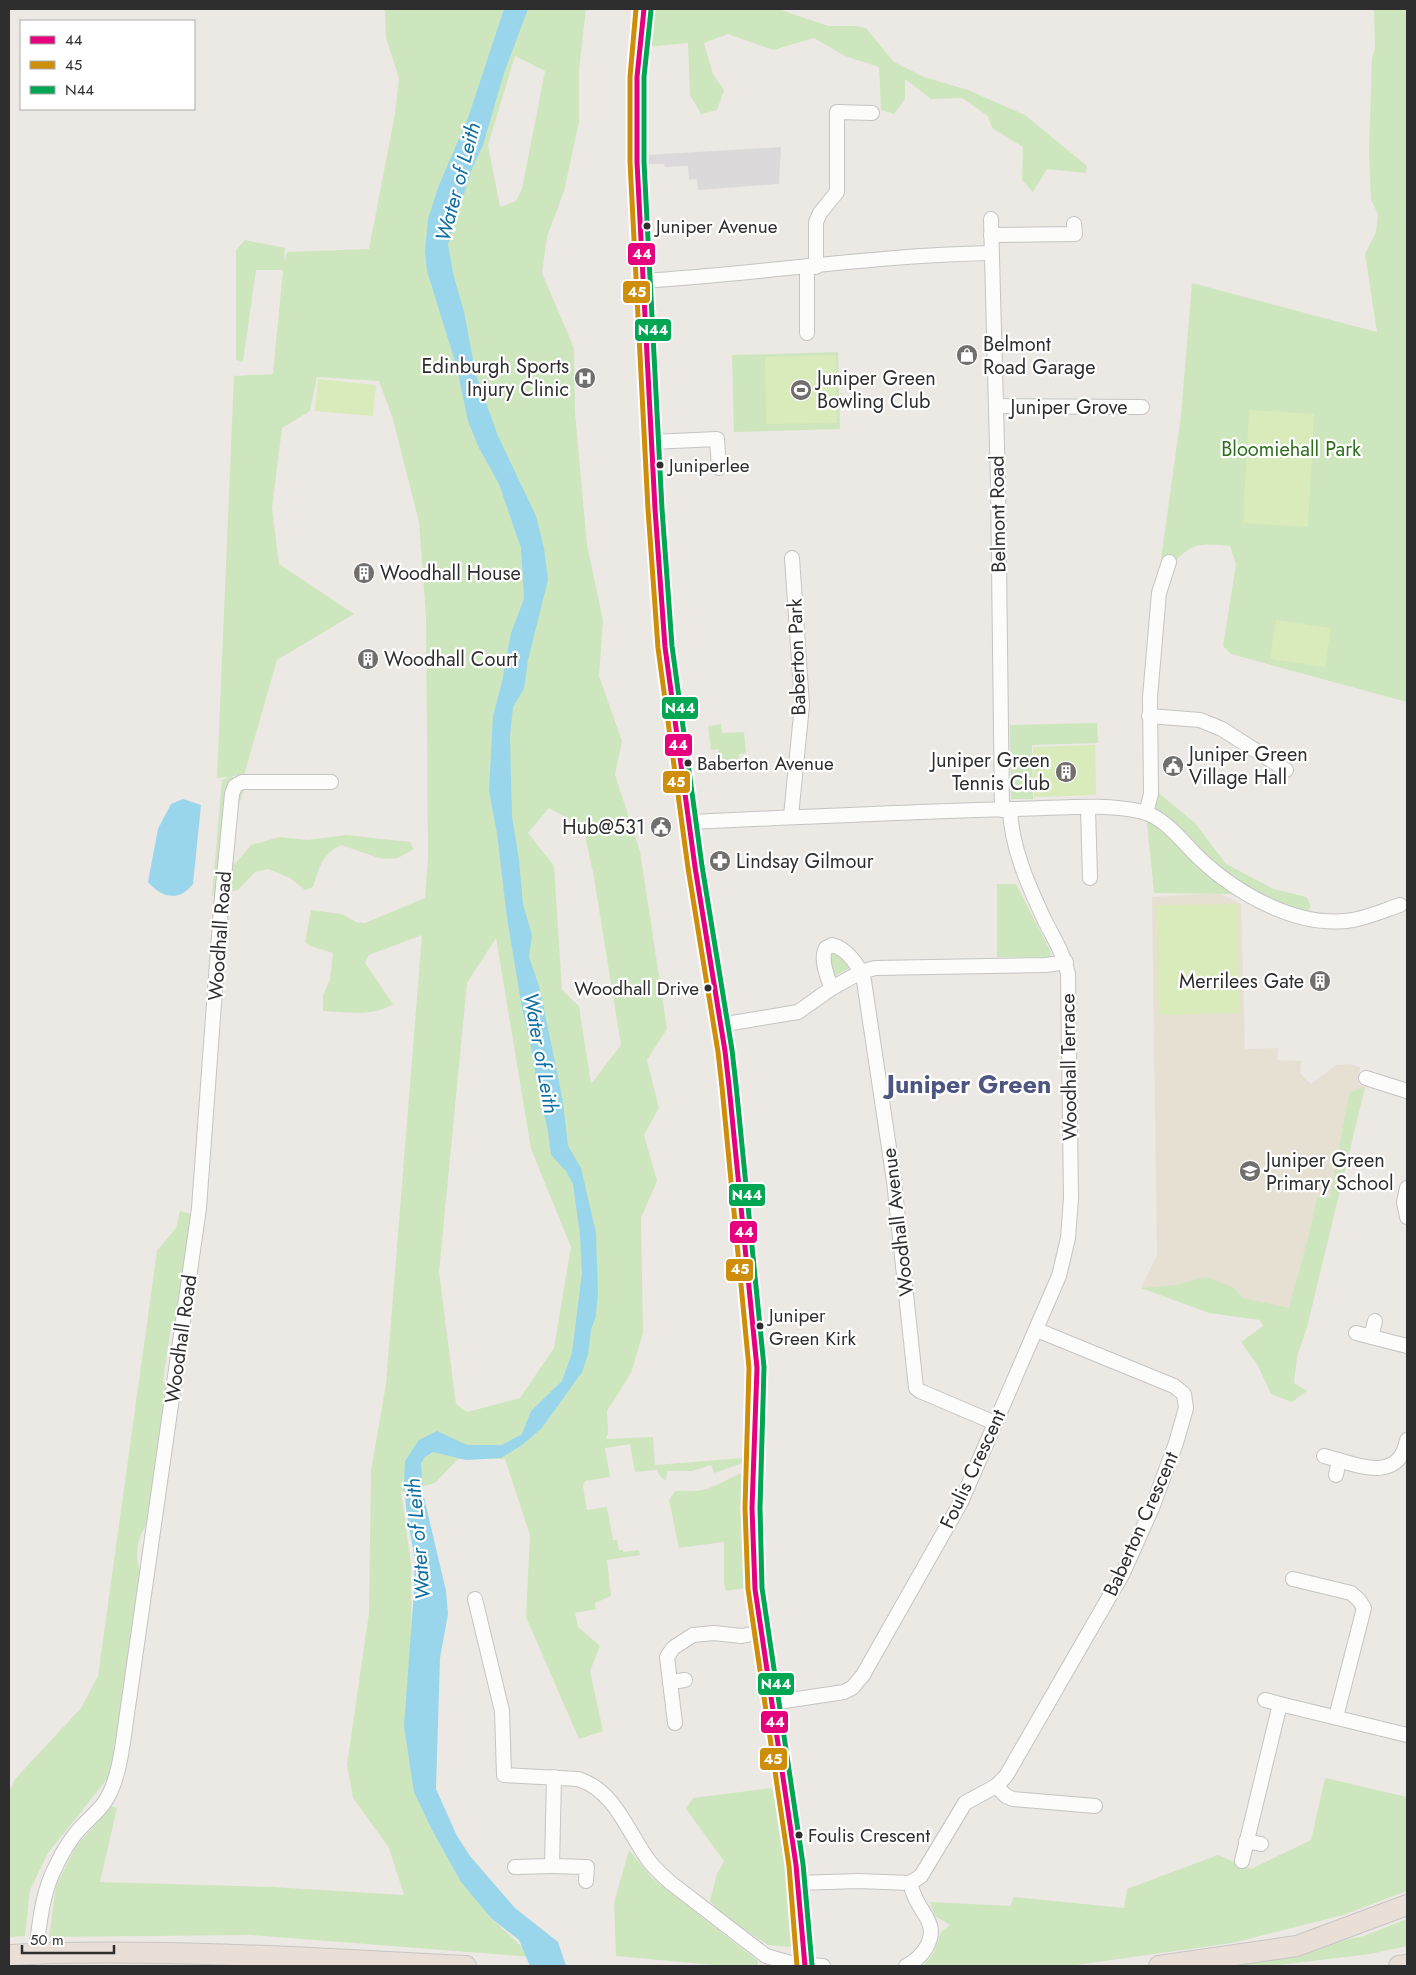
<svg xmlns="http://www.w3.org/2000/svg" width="1416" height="1975" font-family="Jost,sans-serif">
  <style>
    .industrial { fill: #dcd9db }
    .education { fill: #e6e0d3 }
    .green { fill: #cee6be; fill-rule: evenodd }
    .pitch { fill: #d9eabb }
    .water { fill: #99d6ec }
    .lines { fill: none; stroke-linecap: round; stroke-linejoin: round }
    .minor-casing { stroke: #c5c4c5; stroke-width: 16 }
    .major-casing { stroke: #c6c5c4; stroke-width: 20 }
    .highway-casing { stroke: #c6c5c4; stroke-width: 22 }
    .minor { stroke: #fcfcfb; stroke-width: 14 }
    .major { stroke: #e8e4d6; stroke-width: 18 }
    .highway { stroke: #eadfd6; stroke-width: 20 }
    .major-bridge-casing { stroke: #c6c5c4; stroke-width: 20; stroke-linecap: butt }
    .highway-bridge-casing { stroke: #c6c5c4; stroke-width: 22; stroke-linecap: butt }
    .major-bridge { stroke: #e8e4d6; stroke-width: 18 }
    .highway-bridge { stroke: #eadfd6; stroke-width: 20 }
    .bus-1-casing { stroke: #fff; stroke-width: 9 }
    .bus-2-casing { stroke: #fff; stroke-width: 9 }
    .bus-3-casing { stroke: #fff; stroke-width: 9 }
    .bus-1 { stroke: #e5007d; stroke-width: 5 }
    .bus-2 { stroke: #cf8e09; stroke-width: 5 }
    .bus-3 { stroke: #00a651; stroke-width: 5 }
    .bus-dot { fill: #2e2e2e; stroke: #fff; stroke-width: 2 }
    .labels { text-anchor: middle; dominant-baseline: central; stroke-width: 4.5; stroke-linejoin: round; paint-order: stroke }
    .bus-label { font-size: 19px; fill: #2e2e2e; stroke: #fff; text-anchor: start }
    .poi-label { font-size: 20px; fill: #2e2e2e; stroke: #fff; text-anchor: start }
    .street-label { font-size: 20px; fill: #2e2e2e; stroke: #fff }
    .park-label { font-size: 20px; fill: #2c6e1b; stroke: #fff }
    .water-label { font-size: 21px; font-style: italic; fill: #0d6fa3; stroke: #fff }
    .district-label { font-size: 25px; font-weight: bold; fill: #4d5680; stroke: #fff }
    .line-badge { stroke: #fff; stroke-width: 2 }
    .badge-label { font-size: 14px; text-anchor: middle; font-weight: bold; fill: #fff }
  </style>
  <rect width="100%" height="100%" fill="#ece8e4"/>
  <path class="industrial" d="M781,147L779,184L698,190L697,179L689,180L688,166L665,167L664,164H648L647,155Z"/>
  <path class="education" d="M1219,893L1241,904L1245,1049L1278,1048L1277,1060L1301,1061L1300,1073L1311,1084L1336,1065L1351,1064L1360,1067L1358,1084L1365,1087L1307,1327L1141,1288L1157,1255L1152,897Z"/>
  <g class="green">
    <path d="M385,9H586L579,70V122L564,191L547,237L542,273L574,348L575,412L587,545L603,620L599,676L622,741L615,775L640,851L667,1029L647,1060L659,1108L644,1135L657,1181L641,1218L643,1333L631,1373L607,1411L608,1434L606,1439L653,1437L655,1465L743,1458V1463L714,1473L711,1465L692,1471H667L666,1481L660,1476L657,1470L635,1472L630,1444L605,1448L610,1477L585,1481L583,1486L587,1510L607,1507L613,1540H617L619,1550H623V1552L639,1550L640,1555L607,1560L611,1596L595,1603L596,1609L575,1613L578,1627L600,1646L590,1671L603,1731L579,1739L526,1617L530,1535L505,1459H458L435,1483L401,1492L411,1564L412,1685L446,1853L489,1916L533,1957L251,1935L49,1937L56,1886L76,1846L112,1806L117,1808L100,1882L272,1887L404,1895L389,1848L353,1798L347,1765L369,1613L371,1471L386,1384L422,935L369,955L365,963L393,1004C375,1017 344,1012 323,1011V996L330,979L333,953L310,946L305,942L311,910L342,914L356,922L365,923L425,898L428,858L426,616L419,522L393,419L379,381L317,377L310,411L282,428L272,508L279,564L354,614L277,660L244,775L232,776L244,791L230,826L234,865L251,845L279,837L308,840L346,835L410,842L414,849L398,858L382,859L341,845C321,855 320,867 313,887L305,890L290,878L268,869L255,872L238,890L212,896L222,780L230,777L217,778L234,376L273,374L283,270H256L243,362L236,360V250L245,240L285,248L284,261L287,252L369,249L395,114L399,78L386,38ZM515,56L545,71L522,189L516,201L500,207L488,145ZM549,808L583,827L593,872L621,1045L591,1084L579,1006L562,990L554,866L528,833ZM496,938L531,1149L571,1247L554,1348L520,1398L467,1412L456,1404L439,1272L467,983Z"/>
    <path d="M654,9H778L828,26H856L866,28L894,62L924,77L968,90L1025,115L1087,166L1086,173L1047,169L1033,192L1022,180L1023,147L992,128L988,116L962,98L931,99L905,79V99L894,114L881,110L879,67L845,56L814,38L773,50L728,34L704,43L713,74L724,90L717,110L701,114L690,95L688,43L647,47Z"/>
    <path d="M1374,9H1407V702L1231,654L1223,646L1236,564L1230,546C1202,544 1193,541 1174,563L1161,559L1181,415L1192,283L1377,332L1365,254L1376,232L1378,214L1371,200L1369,150L1372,58L1375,48Z"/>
    <path d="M838,352L840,429L734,432L732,355Z"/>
    <path d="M1097,723L1098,743L1032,745L1033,799H1011L1010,725Z"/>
    <path d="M721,724L722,733L744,732L746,753L739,754L740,765L720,766L718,749L711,750L708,726Z"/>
    <path d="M1159,793L1195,823L1226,864L1274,889L1306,897L1311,906L1303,920L1230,894L1154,893L1147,823Z"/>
    <path d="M997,884H1016L1051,952L1050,957H997Z"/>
    <path d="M834,951L852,967L831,978L830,952Z"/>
    <path d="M1365,1087L1307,1327L1297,1357L1294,1383L1307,1391L1292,1402L1271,1394L1258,1366L1241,1342L1263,1326L1260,1320L1209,1313L1141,1288L1176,1285L1205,1277L1233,1287L1243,1298L1289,1308L1311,1226L1317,1197L1330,1198L1349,1093Z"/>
    <path d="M180,1211L190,1214L178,1322L171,1327L163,1381L167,1388L148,1523C138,1535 134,1555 140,1570L122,1717L111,1774L48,1853L30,1890L25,1936L9,1937V1792L16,1778L81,1708L98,1676L157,1251L176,1228Z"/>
    <path d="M742,1473L753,1474L751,1587L726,1591L724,1583V1542L679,1548L669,1500L675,1491C687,1491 701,1492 712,1487C722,1483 731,1477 742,1473Z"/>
    <path d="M1325,1778L1407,1797V1891L1343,1915L1232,1943L1069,1966H923L934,1953L941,1932L950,1925L935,1916L930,1902L1010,1906L1014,1897L1124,1908L1127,1889L1218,1855L1251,1869L1311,1840Z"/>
    <path d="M772,1788L790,1885L791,1947L768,1945L723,1915L710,1901L717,1874L724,1861L686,1809L693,1798Z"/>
    <path d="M629,1850L652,1878L758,1961V1966H725L616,1956L614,1903Z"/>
    <path d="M1407,1919V1946L1370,1954L1270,1966H1217L1364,1936Z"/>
  </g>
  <g class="pitch">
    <path d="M836,355L837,423L766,424L765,357Z"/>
    <path d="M318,379L376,385L373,416L315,411Z"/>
    <path d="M1249,410L1314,414L1308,527L1243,523Z"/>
    <path d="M1276,620L1331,628L1325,667L1270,659Z"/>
    <path d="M1095,745L1096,795L1034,797L1033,747Z"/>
    <path d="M1237,904L1239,1013L1159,1015L1156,905Z"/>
  </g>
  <g class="water">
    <path d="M504,9H528L504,73L483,145L472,169L448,244L453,273L464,312L476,375L498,436L536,516L544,548L548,580L528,660L524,689L513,707L510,736L512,816L519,860L523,904L532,935L529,957L539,986L554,1057L563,1102L568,1146L581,1168L596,1233L598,1291L596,1316L591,1330L588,1355L582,1372L542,1428L522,1445L501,1458L466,1460L433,1452L425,1457L421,1463L423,1493L446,1591L448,1614L440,1658L436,1789L457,1836L470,1856L515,1908L558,1942L566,1966H530L519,1940L491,1918L461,1882L432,1830L414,1792L404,1726L414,1591L415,1559L407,1516L404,1485L405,1461L419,1440L437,1431L467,1445H502L522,1434L531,1411L562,1381L572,1353L582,1273L580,1235L573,1184L566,1171L551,1155L548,1131L538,1089L530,1041L522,1008L507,918L497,833L489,791L493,716L502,682L511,633L524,599L521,548L499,484L479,448L468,421L457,368L427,271L425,252L428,219L439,185L468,118Z"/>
    <path d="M183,799L201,805L193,884C179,902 162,898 148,882L158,829L171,804Z"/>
  </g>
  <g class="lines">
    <g class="minor-casing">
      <g id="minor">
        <path d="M991,219L998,483L1002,810"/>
        <path d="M991,235L1075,234L1074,224"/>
        <path d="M807,267V333"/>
        <path d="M816,267V222L820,213L837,192V112L872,113"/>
        <path d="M642,281C759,274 875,255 991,253"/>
        <path d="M996,406L1142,407"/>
        <path d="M651,442L717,439L719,468"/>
        <path d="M1149,716L1200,720L1222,729L1286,770"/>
        <path d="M1088,808L1090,878"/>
        <path d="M1146,813L1151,794L1150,697L1159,593L1169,562"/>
        <path d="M791,816L802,705L792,558"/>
        <path d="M690,822C797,817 904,812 1011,809C1053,809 1103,802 1143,812C1165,818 1182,841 1198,857C1237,894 1298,929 1353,920C1369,917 1385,910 1400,905"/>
        <path d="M832,988C827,978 820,958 826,948L832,945C848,949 860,967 864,981L894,1181L916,1388L920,1391L995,1423"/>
        <path d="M720,1025L798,1012L832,988L861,972L875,968L1046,965L1066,962"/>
        <path d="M1366,1078L1407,1091"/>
        <path d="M1407,1188L1404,1202L1407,1217"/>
        <path d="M1356,1333L1407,1346"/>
        <path d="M1371,1337L1375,1321"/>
        <path d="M1324,1456C1356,1464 1398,1485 1407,1440"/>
        <path d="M1336,1475L1339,1460"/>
        <path d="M1293,1579L1351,1593L1359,1600L1364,1608L1336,1717"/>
        <path d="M475,1599L502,1711L504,1775L578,1779C615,1790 628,1833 649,1861C656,1870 663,1876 671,1883L766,1956L794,1964L823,1966"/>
        <path d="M670,1682L685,1680"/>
        <path d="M1265,1700L1280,1704"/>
        <path d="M771,1703L844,1692L852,1688L863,1675L961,1502L1059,1276L1068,1238L1071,1198L1068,974C1064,954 1054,939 1045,921C1029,887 1011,847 1010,809"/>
        <path d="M675,1723L667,1657L673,1648L693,1635L714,1633L742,1636L761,1632"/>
        <path d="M554,1777L552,1866L587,1867L586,1881"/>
        <path d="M996,1786L1006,1796L1013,1799L1095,1806"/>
        <path d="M1246,1841L1261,1844"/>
        <path d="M1242,1861L1280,1704L1407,1735"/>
        <path d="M515,1867L552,1866"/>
        <path d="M798,1883L858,1881L910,1883L921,1876L965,1803L996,1786L1006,1776L1123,1573L1152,1508L1176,1443L1186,1408L1184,1394L1174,1386L1037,1330"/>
        <path d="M34,1966C39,1933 40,1896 56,1866C61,1855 68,1843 76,1833C85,1822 96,1814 104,1803C120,1781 123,1740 127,1714L199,1208L221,908L232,794L235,786L242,782H331"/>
        <path d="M906,1966C914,1962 921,1956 926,1948C939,1925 923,1916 915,1897C913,1893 911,1887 910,1883"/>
      </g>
    </g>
    <g class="major-casing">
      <path id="major" d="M644,9L637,77V162L655,509L665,647L695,867L725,1051L729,1086L757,1368L752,1508L755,1589L796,1865L804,1948"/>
    </g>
    <g class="highway-casing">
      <g id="highway">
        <path d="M52,1953C190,1950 328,1959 466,1966"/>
        <path d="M1159,1966L1297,1946L1407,1905"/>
        <path d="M1399,1966L1407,1965"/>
      </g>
    </g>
    <use href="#minor" class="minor"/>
    <use href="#major" class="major"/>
    <use href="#highway" class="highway"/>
    <g class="major-bridge-casing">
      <path id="major-bridge" d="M804,1948L805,1966"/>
    </g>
    <g class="highway-bridge-casing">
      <path id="highway-bridge" d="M10,1955L52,1953"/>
    </g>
    <use href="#major-bridge" class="major-bridge"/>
    <use href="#highway-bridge" class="highway-bridge"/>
    <g class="bus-1-casing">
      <path id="bus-1" d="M644,9L637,77V162L655,509L665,647L695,867L725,1051L729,1086L757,1368L752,1508L755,1589L796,1865L805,1966"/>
    </g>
    <g class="bus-2-casing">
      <path id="bus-2" d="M636,9L630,77V162L648,509L658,648L688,868L718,1052L722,1087L749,1368L745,1508L748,1589L789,1866L797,1966"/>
    </g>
    <g class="bus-3-casing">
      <path id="bus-3" d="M651,10L644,77V162L662,509L672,646L702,866L732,1050L736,1085L764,1367L760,1508L762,1588L803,1864L812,1965"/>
    </g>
    <use href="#bus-1" class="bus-1"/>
    <use href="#bus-2" class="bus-2"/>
    <use href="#bus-3" class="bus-3"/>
  </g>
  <defs>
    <g id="shop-disc" transform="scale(1.125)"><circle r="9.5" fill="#706f6e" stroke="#fff"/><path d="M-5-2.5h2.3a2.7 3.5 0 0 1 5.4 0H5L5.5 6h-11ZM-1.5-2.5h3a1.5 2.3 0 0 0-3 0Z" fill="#fff"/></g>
    <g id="hospital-disc" transform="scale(1.125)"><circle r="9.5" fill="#706f6e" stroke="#fff"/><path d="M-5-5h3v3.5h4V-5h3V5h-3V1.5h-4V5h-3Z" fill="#fff"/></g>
    <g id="stadium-disc" transform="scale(1.125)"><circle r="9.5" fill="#706f6e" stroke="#fff"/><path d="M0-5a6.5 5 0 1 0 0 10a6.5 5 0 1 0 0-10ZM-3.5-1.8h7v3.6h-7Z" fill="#fff"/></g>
    <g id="building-disc" transform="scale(1.125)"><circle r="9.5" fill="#706f6e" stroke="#fff"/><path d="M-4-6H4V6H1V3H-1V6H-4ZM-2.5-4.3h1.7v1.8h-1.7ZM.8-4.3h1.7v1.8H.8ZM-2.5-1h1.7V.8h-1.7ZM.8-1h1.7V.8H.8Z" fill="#fff"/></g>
    <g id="civic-disc" transform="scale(1.125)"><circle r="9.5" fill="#706f6e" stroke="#fff"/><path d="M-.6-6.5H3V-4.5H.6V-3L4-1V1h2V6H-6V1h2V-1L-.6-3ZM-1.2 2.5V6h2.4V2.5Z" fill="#fff"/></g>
    <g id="pharmacy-disc" transform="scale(1.125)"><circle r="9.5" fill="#706f6e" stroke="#fff"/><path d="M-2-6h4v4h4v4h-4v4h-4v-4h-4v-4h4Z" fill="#fff"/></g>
    <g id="school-disc" transform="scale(1.125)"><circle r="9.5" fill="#706f6e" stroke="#fff"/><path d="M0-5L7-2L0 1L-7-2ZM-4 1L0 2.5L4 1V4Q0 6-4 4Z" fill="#fff"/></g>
  </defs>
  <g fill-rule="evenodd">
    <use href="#shop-disc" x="967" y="355"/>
    <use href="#hospital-disc" x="585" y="378"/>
    <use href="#stadium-disc" x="801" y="390"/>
    <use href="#building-disc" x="364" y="573"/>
    <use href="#building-disc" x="368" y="659"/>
    <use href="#civic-disc" x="1173" y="766"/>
    <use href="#building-disc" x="1066" y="772"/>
    <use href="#civic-disc" x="661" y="827"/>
    <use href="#pharmacy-disc" x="720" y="861"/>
    <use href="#building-disc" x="1320" y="981"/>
    <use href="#school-disc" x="1250" y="1171"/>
  </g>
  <g class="bus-dot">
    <circle cx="647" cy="226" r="4.5"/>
    <circle cx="660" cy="465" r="4.5"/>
    <circle cx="688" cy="763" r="4.5"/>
    <circle cx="708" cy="988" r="4.5"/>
    <circle cx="760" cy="1326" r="4.5"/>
    <circle cx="799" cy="1835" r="4.5"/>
  </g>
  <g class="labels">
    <g class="bus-label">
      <text x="656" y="226">Juniper Avenue</text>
      <text x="669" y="465">Juniperlee</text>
      <text x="697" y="763">Baberton Avenue</text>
      <text x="699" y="988" text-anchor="end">Woodhall Drive</text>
      <text x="769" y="1315">Juniper<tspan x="769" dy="23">Green Kirk</tspan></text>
      <text x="808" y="1835">Foulis Crescent</text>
    </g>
    <g class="poi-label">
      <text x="983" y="344">Belmont<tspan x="983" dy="23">Road Garage</tspan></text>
      <text x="569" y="366" text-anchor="end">Edinburgh Sports<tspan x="569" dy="23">Injury Clinic</tspan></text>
      <text x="817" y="378">Juniper Green<tspan x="817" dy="23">Bowling Club</tspan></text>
      <text x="380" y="573">Woodhall House</text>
      <text x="384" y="659">Woodhall Court</text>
      <text x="1189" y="754">Juniper Green<tspan x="1189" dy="23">Village Hall</tspan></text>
      <text x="1050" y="760" text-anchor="end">Juniper Green<tspan x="1050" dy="23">Tennis Club</tspan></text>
      <text x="645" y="827" text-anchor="end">Hub@531</text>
      <text x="736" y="861">Lindsay Gilmour</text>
      <text x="1304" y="981" text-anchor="end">Merrilees Gate</text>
      <text x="1266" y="1160">Juniper Green<tspan x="1266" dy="23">Primary School</tspan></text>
    </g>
    <g class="street-label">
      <text x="1069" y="407">Juniper Grove</text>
      <text transform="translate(998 514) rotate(-91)">Belmont Road</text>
      <text transform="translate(797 657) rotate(-92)">Baberton Park</text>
      <text transform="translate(220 936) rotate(-86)">Woodhall Road</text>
      <text transform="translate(1069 1067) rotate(-91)">Woodhall Terrace</text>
      <text transform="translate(898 1222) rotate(-97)">Woodhall Avenue</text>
      <text transform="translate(181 1339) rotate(-82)">Woodhall Road</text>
      <text transform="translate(973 1469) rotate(-65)">Foulis Crescent</text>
      <text transform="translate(1141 1524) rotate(-66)">Baberton Crescent</text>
    </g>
    <g class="park-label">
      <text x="1291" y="449">Bloomiehall Park</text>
    </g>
    <g class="water-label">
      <text transform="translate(458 182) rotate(-75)">Water of Leith</text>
      <text transform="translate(541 1053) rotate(80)">Water of Leith</text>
      <text transform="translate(418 1539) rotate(-95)">Water of Leith</text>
    </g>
    <g class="district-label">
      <text x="969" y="1084">Juniper Green</text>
    </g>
  </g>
  <g class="line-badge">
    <rect x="627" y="242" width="29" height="24" rx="5" fill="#e5007d"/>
    <rect x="622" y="280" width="29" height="24" rx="5" fill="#cf8e09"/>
    <rect x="634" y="318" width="38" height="24" rx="5" fill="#00a651"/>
    <rect x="661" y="696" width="38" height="24" rx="5" fill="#00a651"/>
    <rect x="664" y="733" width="29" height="24" rx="5" fill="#e5007d"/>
    <rect x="662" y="770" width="29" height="24" rx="5" fill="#cf8e09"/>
    <rect x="728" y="1183" width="38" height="24" rx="5" fill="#00a651"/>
    <rect x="729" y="1220" width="29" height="24" rx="5" fill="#e5007d"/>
    <rect x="725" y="1258" width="29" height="24" rx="5" fill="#cf8e09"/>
    <rect x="757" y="1672" width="38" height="24" rx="5" fill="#00a651"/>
    <rect x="760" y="1710" width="29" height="24" rx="5" fill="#e5007d"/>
    <rect x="759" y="1747" width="29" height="24" rx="5" fill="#cf8e09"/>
  </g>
  <g class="badge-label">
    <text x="642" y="259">44</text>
    <text x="637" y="297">45</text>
    <text x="653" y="335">N44</text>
    <text x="680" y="713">N44</text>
    <text x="678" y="750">44</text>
    <text x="676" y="787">45</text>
    <text x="747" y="1200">N44</text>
    <text x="744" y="1237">44</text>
    <text x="740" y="1274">45</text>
    <text x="776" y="1689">N44</text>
    <text x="775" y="1727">44</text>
    <text x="773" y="1764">45</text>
  </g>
  <rect width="1416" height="1975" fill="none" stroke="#2e2e2e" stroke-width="20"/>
  <rect x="20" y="20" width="175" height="90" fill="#ffffff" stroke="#ababab"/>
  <rect x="30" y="36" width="25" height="8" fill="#e5007d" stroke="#ababab"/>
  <text x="65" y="45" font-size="15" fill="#2e2e2e">44</text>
  <rect x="30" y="61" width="25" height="8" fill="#cf8e09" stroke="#ababab"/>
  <text x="65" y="70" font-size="15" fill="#2e2e2e">45</text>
  <rect x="30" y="86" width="25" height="8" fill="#00a651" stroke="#ababab"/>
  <text x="65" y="95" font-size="15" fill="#2e2e2e">N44</text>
  <path d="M22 1945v8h92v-8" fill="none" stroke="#2e2e2e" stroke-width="2.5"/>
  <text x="30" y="1945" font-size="15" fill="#2e2e2e" stroke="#ffffff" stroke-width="4" paint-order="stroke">50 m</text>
</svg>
